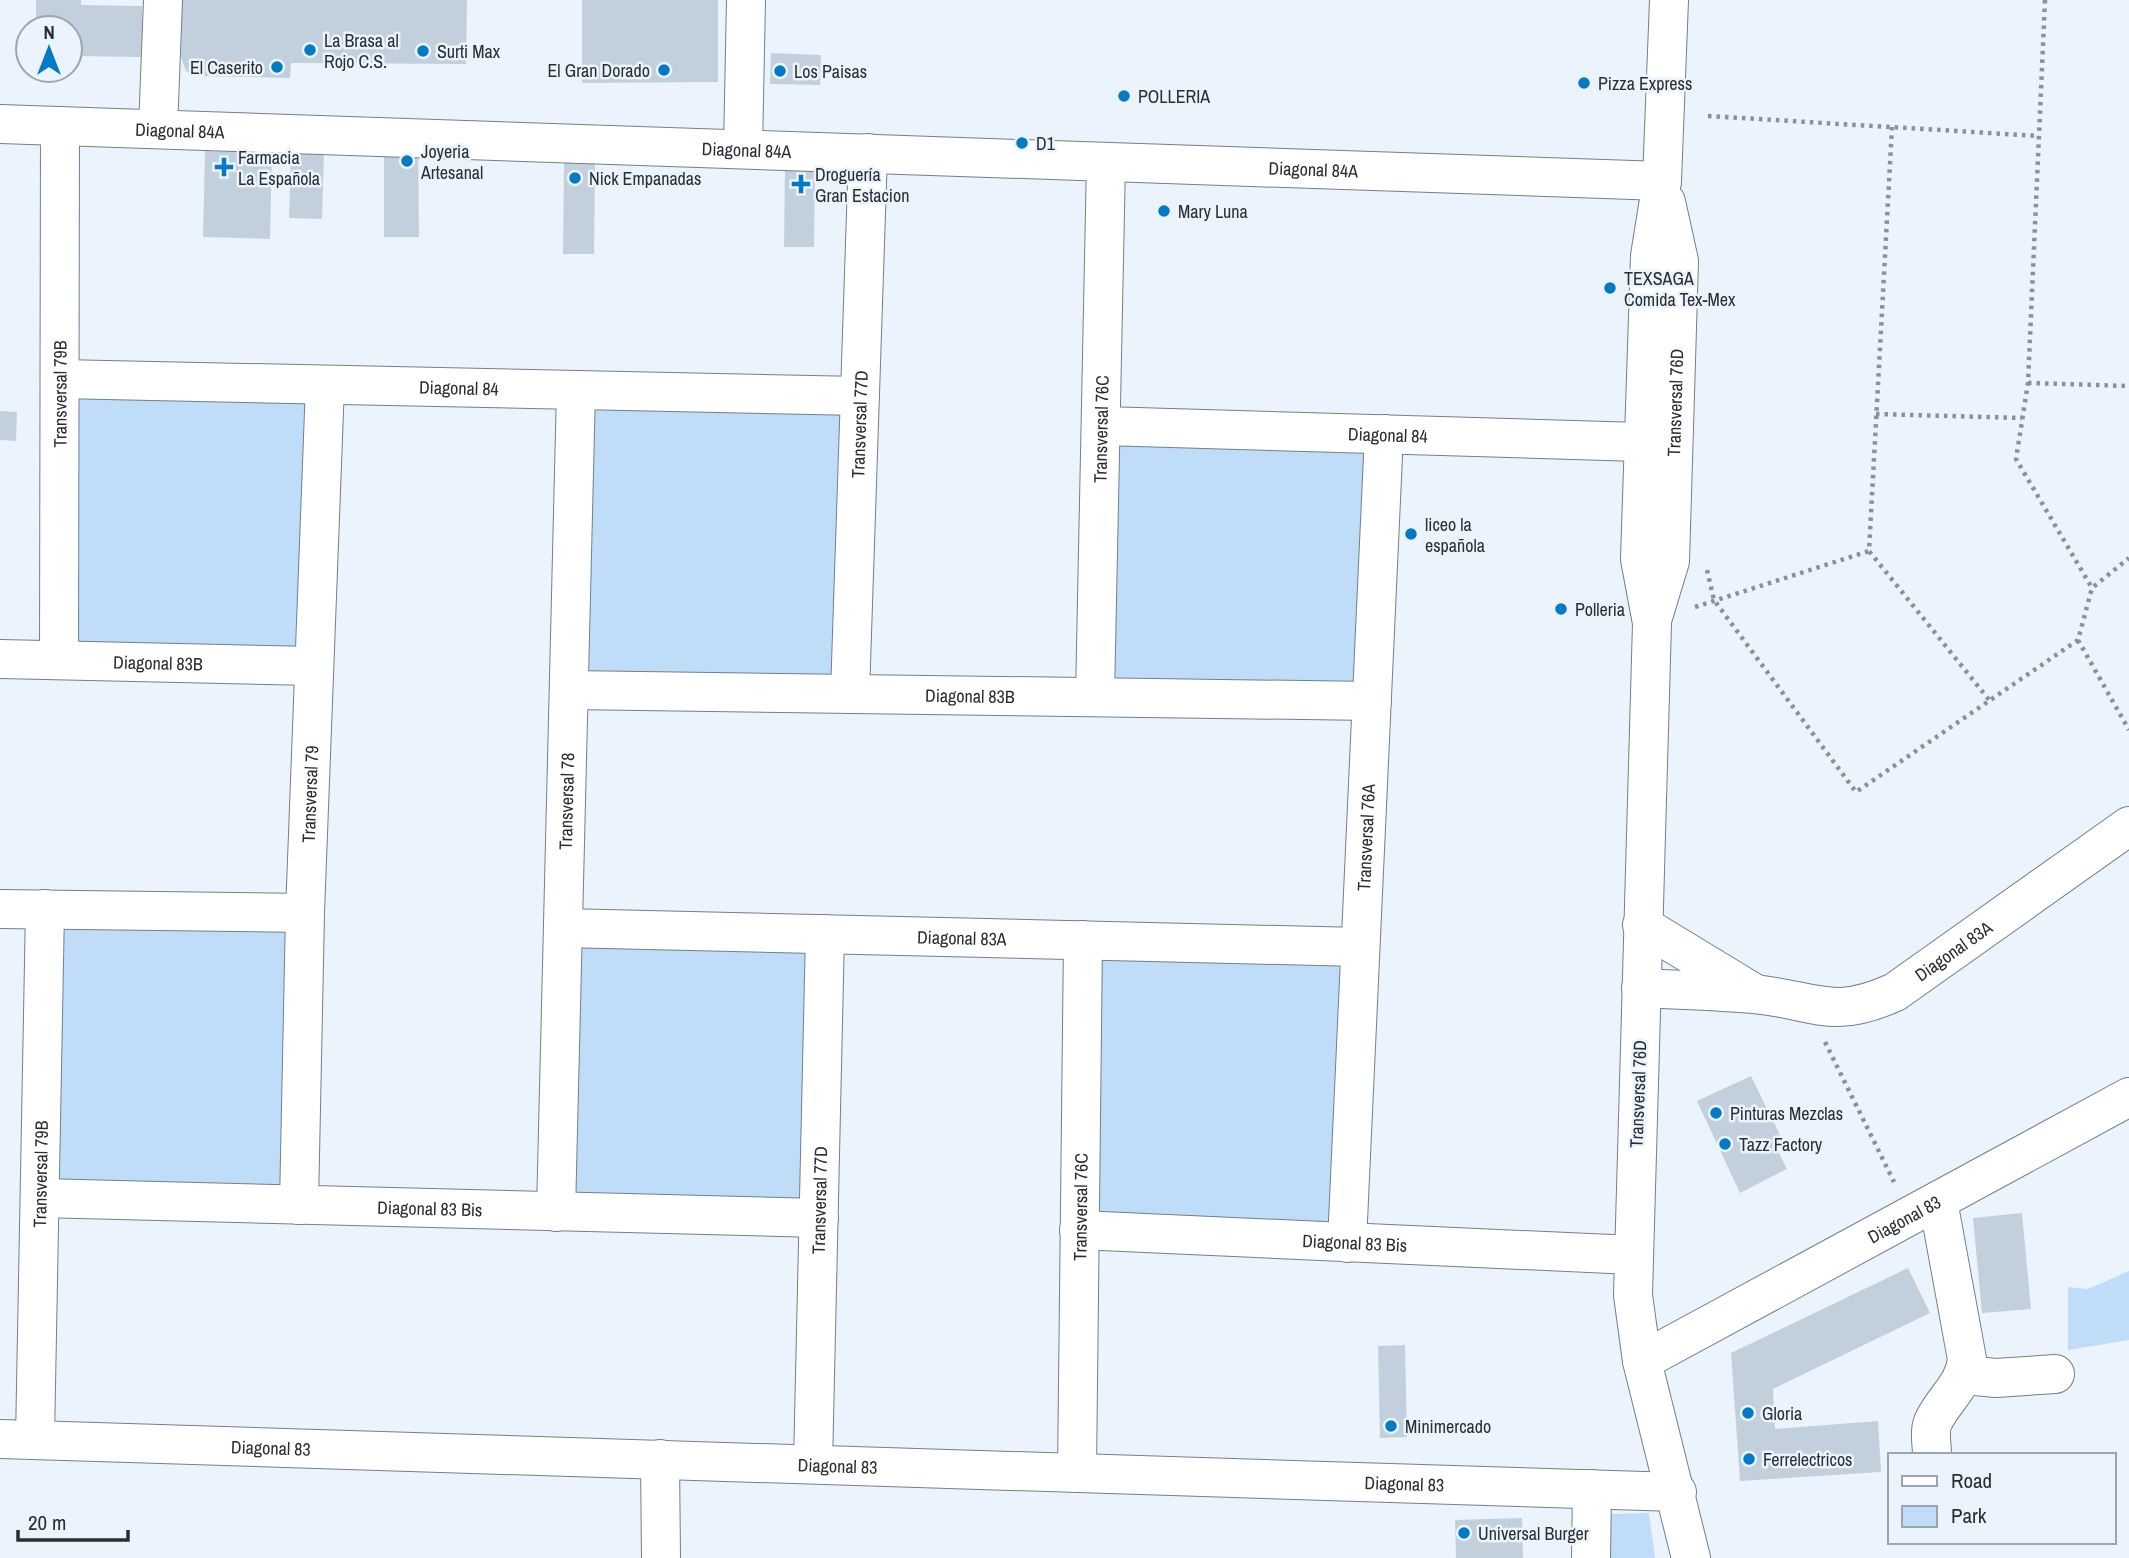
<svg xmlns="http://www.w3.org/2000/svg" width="2129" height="1558" font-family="'Archivo Narrow',sans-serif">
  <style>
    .green { fill: #bfddf8 }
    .building { fill: #c2d0de }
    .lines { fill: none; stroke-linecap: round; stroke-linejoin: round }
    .minor-casing { stroke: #727f8c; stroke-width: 40 }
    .major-casing { stroke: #727f8c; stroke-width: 40 }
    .path { stroke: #8a9198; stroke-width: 4.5; stroke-dasharray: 3.5 5; stroke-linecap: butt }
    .minor { stroke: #fff; stroke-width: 38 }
    .major { stroke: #fff; stroke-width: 38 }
    .poi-dot { fill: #047ac4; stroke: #ebf4fc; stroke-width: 2.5 }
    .labels { text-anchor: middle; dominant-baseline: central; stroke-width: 5; stroke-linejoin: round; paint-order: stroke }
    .poi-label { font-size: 18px; fill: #282e33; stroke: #ebf4fc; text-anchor: start }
    .street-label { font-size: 18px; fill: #282e33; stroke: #ebf4fc }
  </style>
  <rect width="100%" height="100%" fill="#ebf4fc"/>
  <g class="green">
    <path d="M60,379L325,385L314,666L59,660Z"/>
    <path d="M576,390L860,396L850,694L569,690Z"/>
    <path d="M1103,426L1384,434L1372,701L1095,697Z"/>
    <path d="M45,909L305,913L299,1205L40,1198Z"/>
    <path d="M563,928L825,934L819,1218L556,1212Z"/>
    <path d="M1083,940L1360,947L1347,1243L1079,1230Z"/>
    <path d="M2129,1271V1340L2068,1350V1287L2088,1289Z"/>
    <path d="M1649,1513L1655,1558H1606L1607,1514Z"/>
  </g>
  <g class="building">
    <path d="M36,0H81V5L142,6V57L70,56V28H36Z"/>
    <path d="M182,0H467L466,64L291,63L290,78L196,76L186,71L181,57Z"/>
    <path d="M582,0H718V82L582,83Z"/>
    <path d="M771,53L821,55L820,85L770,84Z"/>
    <path d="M384,146H418L419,237H384Z"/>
    <path d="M205,151L272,153L270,239L203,237Z"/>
    <path d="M291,151H324L322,219L289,218Z"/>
    <path d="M564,163H595L594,254H563Z"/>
    <path d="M785,165H815L814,247H784Z"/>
    <path d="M0,411L17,412L16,441L0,440Z"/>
    <path d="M1751,1076L1781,1137L1773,1141L1787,1169L1740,1193L1697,1101Z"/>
    <path d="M2022,1213L2031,1309L1982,1313L1973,1218Z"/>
    <path d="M1908,1268L1930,1313L1773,1389L1775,1429L1878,1421L1881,1472L1740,1481L1731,1353Z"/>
    <path d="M1405,1345L1407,1437L1380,1438L1378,1346Z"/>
    <path d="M1522,1518L1523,1558H1456L1455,1520Z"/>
  </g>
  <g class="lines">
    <g class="minor-casing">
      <g id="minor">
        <path id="s1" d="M0,124L1662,181"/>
        <path d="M158,129L163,0"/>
        <path d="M743,149L746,0"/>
        <path id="s2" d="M60,379L860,396"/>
        <path id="s3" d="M1103,426L1673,443"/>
        <path id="s4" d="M0,659L314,666"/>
        <path id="s5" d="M59,660L60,126"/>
        <path id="s6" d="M569,690L1372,701"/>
        <path id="s7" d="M850,694L868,153"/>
        <path id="s8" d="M1095,697L1106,162"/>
        <path d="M0,909L305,913"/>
        <path d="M1642,925L1754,993"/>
        <path id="s9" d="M563,928L1360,947"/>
        <path id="s10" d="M1641,988C1678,990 1716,991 1754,994C1815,1000 1832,1021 1895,992L2129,826"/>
        <path id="s11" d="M40,1198L819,1218"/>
        <path id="s12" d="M299,1205L305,913L325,385"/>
        <path id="s13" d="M556,1212L576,390"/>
        <path id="s14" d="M1079,1230L1633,1255"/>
        <path id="s15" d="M1347,1243L1384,434"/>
        <path id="s16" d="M1642,1361L2129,1097"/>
        <path d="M1965,1375L1996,1378L2055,1374"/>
        <path id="s17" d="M0,1439L1677,1492"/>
        <path id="s18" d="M35,1440L45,909"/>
        <path d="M1932,1455C1932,1445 1929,1431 1933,1422C1944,1398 1964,1387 1967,1359L1938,1201"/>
        <path d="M660,1459L661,1558"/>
        <path id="s19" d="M813,1464L825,934"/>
        <path id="s20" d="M1077,1473L1083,940"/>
        <path d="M1591,1558L1592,1489"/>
      </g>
    </g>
    <g class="major-casing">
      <g id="major">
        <path d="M1669,0L1662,181L1650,256L1640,559L1652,623L1633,1295L1642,1361L1691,1558"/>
        <path id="s21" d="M1653,617L1670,561L1679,261L1666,202"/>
      </g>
    </g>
    <g class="path">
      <path d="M2045,0L2028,383L2016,459L2092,588"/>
      <path d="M1708,116L2039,136"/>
      <path d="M1892,127L1869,551L1990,701"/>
      <path d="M2028,383L2129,386"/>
      <path d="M1876,414L2022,418"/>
      <path d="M1707,570L1714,600L1856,792L2078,640L2092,588L2129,558"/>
      <path d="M1695,607L1869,551"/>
      <path d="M2078,640L2129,730"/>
      <path d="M1825,1042L1894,1182"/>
    </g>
    <use href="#minor" class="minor"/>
    <use href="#major" class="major"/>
  </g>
  <g class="poi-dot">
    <circle cx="310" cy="50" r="7"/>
    <circle cx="423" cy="51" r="7"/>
    <circle cx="277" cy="67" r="7"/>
    <circle cx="664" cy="70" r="7"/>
    <circle cx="780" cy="71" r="7"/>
    <circle cx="1584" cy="83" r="7"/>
    <circle cx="1124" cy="96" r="7"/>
    <circle cx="1022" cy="143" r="7"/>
    <circle cx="407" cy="161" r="7"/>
    <path d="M220.5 156.5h7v7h7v7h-7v7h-7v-7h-7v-7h7z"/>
    <circle cx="575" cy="178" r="7"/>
    <path d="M797.5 173.5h7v7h7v7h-7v7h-7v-7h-7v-7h7z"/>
    <circle cx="1164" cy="211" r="7"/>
    <circle cx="1610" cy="288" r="7"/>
    <circle cx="1411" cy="534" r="7"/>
    <circle cx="1561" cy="609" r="7"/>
    <circle cx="1716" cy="1113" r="7"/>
    <circle cx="1725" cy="1144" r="7"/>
    <circle cx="1748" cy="1413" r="7"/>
    <circle cx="1391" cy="1426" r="7"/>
    <circle cx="1749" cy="1459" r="7"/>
    <circle cx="1464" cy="1533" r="7"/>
  </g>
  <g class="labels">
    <g class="poi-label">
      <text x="324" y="40">La Brasa al<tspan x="324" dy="21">Rojo C.S.</tspan></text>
      <text x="437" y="51">Surti Max</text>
      <text x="263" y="67" text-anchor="end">El Caserito</text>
      <text x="650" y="70" text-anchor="end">El Gran Dorado</text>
      <text x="794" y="71">Los Paisas</text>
      <text x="1598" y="83">Pizza Express</text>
      <text x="1138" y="96">POLLERIA</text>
      <text x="1036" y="143">D1</text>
      <text x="421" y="151">Joyeria<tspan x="421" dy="21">Artesanal</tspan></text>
      <text x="238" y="157">Farmacia<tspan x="238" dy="21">La Española</tspan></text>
      <text x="815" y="174">Droguería<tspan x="815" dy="21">Gran Estacion</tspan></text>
      <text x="589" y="178">Nick Empanadas</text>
      <text x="1178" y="211">Mary Luna</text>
      <text x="1624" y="278">TEXSAGA<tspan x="1624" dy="21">Comida Tex-Mex</tspan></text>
      <text x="1425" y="524">liceo la<tspan x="1425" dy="21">española</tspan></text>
      <text x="1575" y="609">Polleria</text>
      <text x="1730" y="1113">Pinturas Mezclas</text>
      <text x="1739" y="1144">Tazz Factory</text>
      <text x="1762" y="1413">Gloria</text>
      <text x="1405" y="1426">Minimercado</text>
      <text x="1763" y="1459">Ferrelectricos</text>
      <text x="1478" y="1533">Universal Burger</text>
    </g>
    <g class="street-label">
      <text stroke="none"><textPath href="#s1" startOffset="180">Diagonal 84A</textPath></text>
      <text stroke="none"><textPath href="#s1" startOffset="747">Diagonal 84A</textPath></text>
      <text stroke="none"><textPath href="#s1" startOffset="1314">Diagonal 84A</textPath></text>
      <text stroke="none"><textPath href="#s2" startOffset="399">Diagonal 84</textPath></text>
      <text stroke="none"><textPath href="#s5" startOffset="266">Transversal 79B</textPath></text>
      <text stroke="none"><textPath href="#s21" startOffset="217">Transversal 76D</textPath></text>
      <text stroke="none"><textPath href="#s7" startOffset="270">Transversal 77D</textPath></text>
      <text stroke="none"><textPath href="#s8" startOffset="268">Transversal 76C</textPath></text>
      <text stroke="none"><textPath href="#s3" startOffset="285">Diagonal 84</textPath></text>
      <text stroke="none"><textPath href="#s4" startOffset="158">Diagonal 83B</textPath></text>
      <text stroke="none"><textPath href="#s6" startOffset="401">Diagonal 83B</textPath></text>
      <text stroke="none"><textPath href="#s12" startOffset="411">Transversal 79</textPath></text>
      <text stroke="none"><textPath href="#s13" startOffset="411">Transversal 78</textPath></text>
      <text stroke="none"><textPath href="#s15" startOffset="406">Transversal 76A</textPath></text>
      <text stroke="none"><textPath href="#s9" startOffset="399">Diagonal 83A</textPath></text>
      <text stroke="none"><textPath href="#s10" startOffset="329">Diagonal 83A</textPath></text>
      <text transform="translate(1638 1094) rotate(-88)">Transversal 76D</text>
      <text stroke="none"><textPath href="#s18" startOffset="266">Transversal 79B</textPath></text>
      <text stroke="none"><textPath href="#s19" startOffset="264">Transversal 77D</textPath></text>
      <text stroke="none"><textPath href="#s20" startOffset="266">Transversal 76C</textPath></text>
      <text stroke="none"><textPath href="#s11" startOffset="390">Diagonal 83 Bis</textPath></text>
      <text stroke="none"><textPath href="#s16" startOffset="298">Diagonal 83</textPath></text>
      <text stroke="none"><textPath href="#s14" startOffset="276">Diagonal 83 Bis</textPath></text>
      <text stroke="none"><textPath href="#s17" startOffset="271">Diagonal 83</textPath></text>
      <text stroke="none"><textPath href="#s17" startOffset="838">Diagonal 83</textPath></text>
      <text stroke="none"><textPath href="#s17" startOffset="1405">Diagonal 83</textPath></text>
    </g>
  </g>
  <rect x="1888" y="1453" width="228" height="91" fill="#ebf4fc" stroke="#9da5ac" stroke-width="2"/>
  <rect x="1902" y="1476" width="35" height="10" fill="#ffffff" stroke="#9da5ac" stroke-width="2"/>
  <text x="1951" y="1488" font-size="21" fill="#282e33">Road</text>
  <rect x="1902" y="1506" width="35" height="21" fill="#bfddf8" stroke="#9da5ac" stroke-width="2"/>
  <text x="1951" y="1523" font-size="21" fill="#282e33">Park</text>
  <g transform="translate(49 49)"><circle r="33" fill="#ebf4fc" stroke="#9da5ac" stroke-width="2"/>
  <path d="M0-5L12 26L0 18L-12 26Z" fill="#047ac4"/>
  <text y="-10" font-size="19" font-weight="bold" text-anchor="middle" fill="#282e33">N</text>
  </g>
  <path d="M18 1530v10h110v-10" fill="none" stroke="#282e33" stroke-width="3.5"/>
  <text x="28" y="1530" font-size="21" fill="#282e33" stroke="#ebf4fc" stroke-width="5" paint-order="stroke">20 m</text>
</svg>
